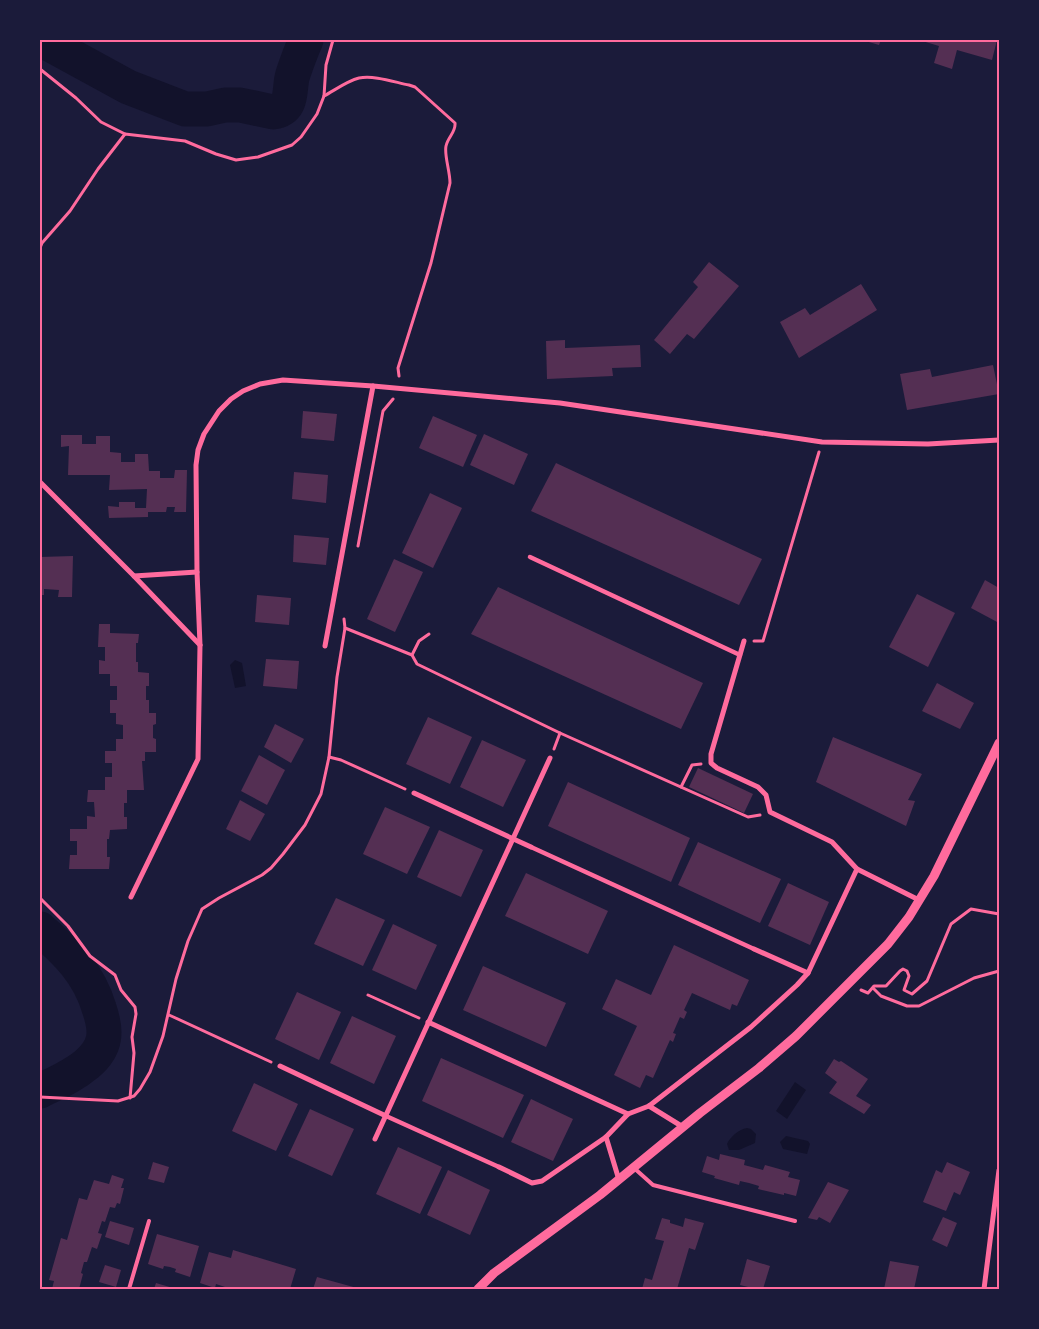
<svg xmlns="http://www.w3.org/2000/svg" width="1039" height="1329" font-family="Arial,sans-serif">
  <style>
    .water { fill: #12122b }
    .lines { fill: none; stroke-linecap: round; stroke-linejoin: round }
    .river { stroke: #12122b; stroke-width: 35 }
    .building { fill: #542f53 }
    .path { stroke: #ff6b9d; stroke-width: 3 }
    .service { stroke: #ff6b9d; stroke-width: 4 }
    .pedestrian { stroke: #ff6b9d; stroke-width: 4.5 }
    .minor { stroke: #ff6b9d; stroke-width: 5 }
    .tertiary { stroke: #ff6b9d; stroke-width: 9 }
    .neatline { fill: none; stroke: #ff6b9d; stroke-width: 2 }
  </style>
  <rect width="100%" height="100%" fill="#1b1b3a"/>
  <g class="water">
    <path d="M235,660L242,663L246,686L235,688L230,665Z"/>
    <path d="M795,1082L806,1090L787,1119L776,1111Z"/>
    <path d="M747,1128L751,1129L756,1134L755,1143L739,1150H729L727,1144C730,1137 739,1129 747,1128Z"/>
    <path d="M786,1136L808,1141L810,1144L807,1154L783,1149L780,1142Z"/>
  </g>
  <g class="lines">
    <g class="river">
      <path d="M42,40L128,87L185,109H207L225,105H240L273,112C295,109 288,88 293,74C297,62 301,51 306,40"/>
      <path d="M40,929C67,952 89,974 99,1008C107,1031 107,1047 87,1064C73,1076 56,1083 40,1091"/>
    </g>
  </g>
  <g class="building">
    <path d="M862,40H881L879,45Z"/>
    <path d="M919,40H997L992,60L957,50L952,69L934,63L939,46Z"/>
    <path d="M709,262L739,286L694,339L687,334L670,354L654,340L698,287L693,282Z"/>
    <path d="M861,284L877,310L799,358L780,322L805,308L810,315Z"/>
    <path d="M565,340V348L640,345L641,367L612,368L613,376L547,379L546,341Z"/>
    <path d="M993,365L999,394L907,410L900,374L930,369L932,377Z"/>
    <path d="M303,411L337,414L334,441L301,438Z"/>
    <path d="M433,416L477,435L463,467L419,448Z"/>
    <path d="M484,434L528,454L514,485L470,465Z"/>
    <path d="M61,435H82V444H96V436H110V452L121,453V462H135V454H148L149,471H160V478H174L175,470H187L186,512H174L175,507H167L166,512H148V517L109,518L108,506L119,507V502H135V508H146L147,489L109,490L110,475H68L69,446L61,447Z"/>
    <path d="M556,463L762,559L739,605L531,511Z"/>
    <path d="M294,472L328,475L326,503L292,499Z"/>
    <path d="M430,493L462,508L433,568L402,553Z"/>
    <path d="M294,535L329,538L326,565L293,562Z"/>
    <path d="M73,556L72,597H58L59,590L44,589V595H40V557Z"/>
    <path d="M394,559L423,572L395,632L367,619Z"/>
    <path d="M985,580L999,588V623L971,608Z"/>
    <path d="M498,587L703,683L681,729L471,634Z"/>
    <path d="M917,594L955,613L928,667L889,647Z"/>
    <path d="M257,595L291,598L289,625L255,622Z"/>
    <path d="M99,624H110V633L139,634L138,643H136V662H138V672L149,673V686H146V700H149V713H156V724L153,725V738L156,739V752H145V761H142L144,790H127V803H124V817H127V829L110,830L109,839H107V857H110L109,869H69L70,855H77V841H70V829H87V816L95,817L94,802H87L88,790H105V777H112V763H105V751H116V739H123V725L116,724V713H110V700H117V686H110V674H99V660L105,661V647H98Z"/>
    <path d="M266,659L299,661L297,689L263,686Z"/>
    <path d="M937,683L974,703L960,729L922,711Z"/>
    <path d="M428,717L472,737L450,784L406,764Z"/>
    <path d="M275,724L304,739L291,763L264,747Z"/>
    <path d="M833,737L922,774L908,800L915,801L906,826L816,782Z"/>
    <path d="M482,740L526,760L503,807L460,787Z"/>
    <path d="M259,755L285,770L267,805L241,791Z"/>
    <path d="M698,768L753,794L744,813L689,787Z"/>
    <path d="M568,782L690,838L671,882L548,826Z"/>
    <path d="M240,800L265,814L250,841L226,829Z"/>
    <path d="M385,807L430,827L407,874L363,854Z"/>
    <path d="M439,830L483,850L461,897L417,877Z"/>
    <path d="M698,842L781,879L760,923L678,885Z"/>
    <path d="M526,873L608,911L588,954L505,916Z"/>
    <path d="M788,883L829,902L810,945L768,926Z"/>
    <path d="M336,898L385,920L363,966L314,944Z"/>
    <path d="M393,924L437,945L416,990L372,970Z"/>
    <path d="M674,945L749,980L737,1006L732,1004L730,1010L692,993L684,1010L687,1012L684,1019L680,1017L673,1033L676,1034L673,1042L670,1040L653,1078L646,1075L640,1088L614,1075L637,1026L602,1009L616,979L651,995Z"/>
    <path d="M483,966L566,1003L546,1047L463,1010Z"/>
    <path d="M297,992L341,1012L319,1060L275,1039Z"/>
    <path d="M352,1016L396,1036L374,1084L330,1063Z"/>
    <path d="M441,1058L524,1095L503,1138L422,1101Z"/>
    <path d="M834,1059L839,1062L841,1061L868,1079L856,1096L871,1105L864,1114L829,1093L837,1082L825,1073Z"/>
    <path d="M254,1083L298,1104L276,1151L232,1131Z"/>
    <path d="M531,1099L573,1119L553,1161L511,1142Z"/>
    <path d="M310,1109L354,1129L332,1176L288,1156Z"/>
    <path d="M398,1147L442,1167L420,1214L376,1194Z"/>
    <path d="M720,1154L745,1160L744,1165L763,1170L765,1165L790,1172L788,1177L800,1180L796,1196L784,1193V1195L758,1189L759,1186L749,1183L740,1181L739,1185L714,1178L715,1176L702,1172L707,1156L719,1160Z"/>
    <path d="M153,1162L169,1167L164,1183L148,1179Z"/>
    <path d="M947,1162L970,1172L960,1195L954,1192L946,1211L923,1202L936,1170L942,1173Z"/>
    <path d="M448,1170L490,1190L470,1235L427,1215Z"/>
    <path d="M112,1175L124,1179L121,1188H124L120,1204L117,1203L115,1208L110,1207L105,1222L102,1221L98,1233L102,1234L97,1249L92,1247L87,1262H84L81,1273L83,1274L79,1289H52L54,1281L49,1280L61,1238L67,1240L79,1198L87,1200L94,1180L109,1184Z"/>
    <path d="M828,1182L849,1190L830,1223L819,1217L817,1220L808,1218Z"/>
    <path d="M943,1217L957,1223L947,1247L932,1240Z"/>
    <path d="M662,1218L670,1220V1223L683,1227L685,1218L704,1223L695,1250L689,1248L677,1289H642L645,1278L652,1280L664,1241L655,1239Z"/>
    <path d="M110,1221L134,1228L129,1245L105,1237Z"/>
    <path d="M157,1234L199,1246L190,1277L175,1272L176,1269L170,1267L164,1266L163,1269L148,1264Z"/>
    <path d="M233,1250L296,1269L290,1289H251L245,1287L244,1289H227L228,1288L216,1284L215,1288L200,1283L209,1252L231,1258Z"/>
    <path d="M747,1259L770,1266L763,1289H756L740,1285Z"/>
    <path d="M890,1261L919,1266L914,1289H884Z"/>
    <path d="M105,1265L121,1270L116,1287L99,1282Z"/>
    <path d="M317,1277L357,1288V1289H313Z"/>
    <path d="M156,1283L173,1288V1289H154Z"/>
  </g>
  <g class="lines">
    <g class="path">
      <path d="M40,69L76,98L101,122L125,134"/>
      <path d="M324,96C335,90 347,81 359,78C374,75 394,82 409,85L415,87L455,123C456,132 448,137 446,146C444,155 450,171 450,183L431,263L398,368L399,376"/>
      <path d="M40,248L42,243L70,211L98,169L125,134L185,141L216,154L236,160L258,157L292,145L301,137L317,114L324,96L326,65L333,40"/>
      <path d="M358,546L383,411L393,399"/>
      <path d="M344,619L345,628L412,655L417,664L560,733L748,817L760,815"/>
      <path d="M754,641H763L819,452"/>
      <path d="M412,655L419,641L429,634"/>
      <path d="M554,749L560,733"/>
      <path d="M329,757L341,760L405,789"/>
      <path d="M681,787L692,765L701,764"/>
      <path d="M40,898L68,926L90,956L115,975L121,990L135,1007L136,1014L132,1037L134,1053L130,1098"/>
      <path d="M873,988L881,996L907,1006H919L974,978L999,971"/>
      <path d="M861,990L868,993L874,986H886L900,971L903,969L907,971L909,976L904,990L912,994L927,981L951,924L971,909L999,914"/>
      <path d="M368,995L419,1018"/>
      <path d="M169,1015L271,1062"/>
      <path d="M40,1097L118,1101L134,1096L140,1089L150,1072L163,1036L176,979L188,941L202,909L219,898L262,875L271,868L283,854L305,825L321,794L329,757L337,677L345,628"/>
    </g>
    <g class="service">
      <path d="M634,1168L653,1185L795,1221"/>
      <path d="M129,1289L149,1221"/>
    </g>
    <g class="pedestrian">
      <path d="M530,557L740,655"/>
      <path d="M531,847L754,949"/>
      <path d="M386,1116L499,1167"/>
    </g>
    <g class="minor">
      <path d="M40,482L134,576L200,645"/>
      <path d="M134,576L197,572"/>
      <path d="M744,641L711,754V763L717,768L758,787L766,795L770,812L832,842L857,869L919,900"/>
      <path d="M325,646L373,386"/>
      <path d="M414,793L531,847"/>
      <path d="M131,897L198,759L200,645L197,572L196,465L198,450L204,434L219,411L231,399L243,391L260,384L283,380L373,386L560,403L822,442L928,444L999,440"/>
      <path d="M754,949L808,973"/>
      <path d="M428,1022L628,1114"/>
      <path d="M280,1066L386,1116"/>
      <path d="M649,1106L683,1127"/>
      <path d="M606,1137L619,1180"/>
      <path d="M375,1139L550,758"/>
      <path d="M499,1167L532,1183L542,1181L606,1137L628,1114L649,1106L751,1027L797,985L808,973L857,869"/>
      <path d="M984,1289L999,1170"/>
    </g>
    <path class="tertiary" d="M478,1289L494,1273L600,1195L700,1113L759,1068L796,1036L888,944L909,917L934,876L999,743"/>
  </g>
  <rect width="1039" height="1329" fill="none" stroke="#1b1b3a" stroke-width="82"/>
  <rect x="41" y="41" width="957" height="1247" class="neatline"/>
</svg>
